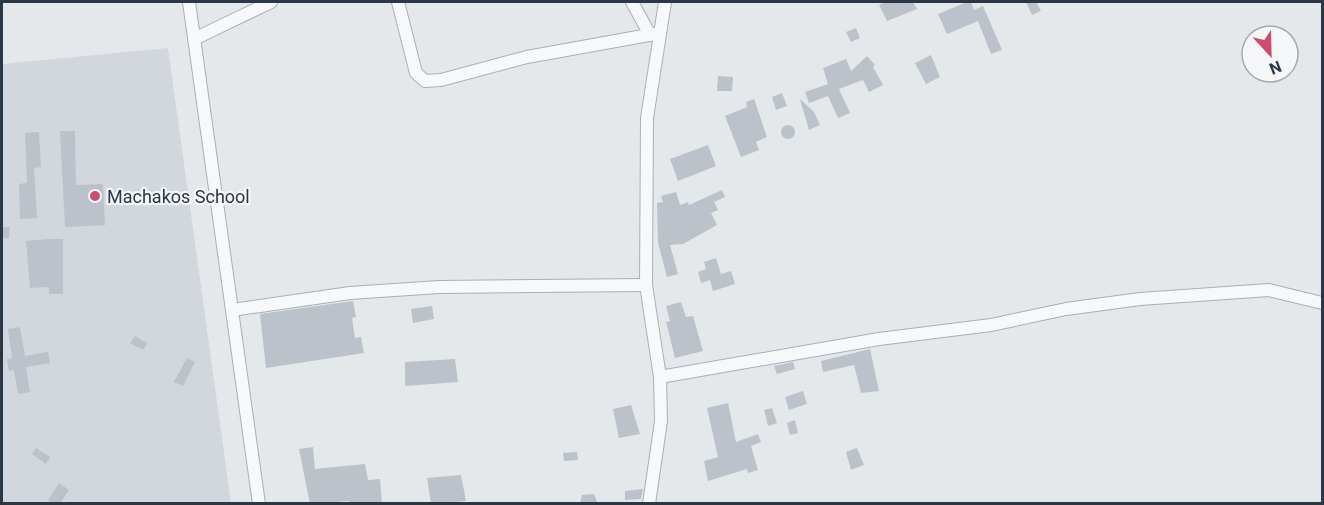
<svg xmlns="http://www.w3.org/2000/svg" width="1324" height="505" font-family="Roboto,sans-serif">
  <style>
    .built { fill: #d2d7dd }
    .building { fill: #bbc2c9 }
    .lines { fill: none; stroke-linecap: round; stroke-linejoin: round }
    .minor-casing { stroke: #a9afb6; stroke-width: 14 }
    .minor { stroke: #f6f8fa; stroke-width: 12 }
    .poi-dot { fill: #cd4c71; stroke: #f4f6f8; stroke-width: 2 }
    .labels { text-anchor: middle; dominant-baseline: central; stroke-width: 4.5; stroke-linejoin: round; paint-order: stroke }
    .poi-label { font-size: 18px; fill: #2b3744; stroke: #f4f6f8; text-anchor: start }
  </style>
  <rect width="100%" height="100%" fill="#e4e8eb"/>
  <path class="built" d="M168,48L231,503L2,504V64Z"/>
  <g class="building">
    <path d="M885,2H913L917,9L887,21L879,5Z"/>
    <path d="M967,2H971L974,10L983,6L1002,50L991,54L978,21L947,34L938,14Z"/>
    <path d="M1026,2H1036L1041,11L1032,15Z"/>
    <path d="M856,28L860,38L851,42L846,32Z"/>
    <path d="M931,55L940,77L926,84L915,63Z"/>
    <path d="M867,56L875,65L873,67L883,85L869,92L863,80L839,89L850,113L838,118L828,96L809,103L805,92L828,84L823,68L846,59L851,71Z"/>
    <path d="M718,76L733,77L732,91H717Z"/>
    <path d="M782,93L787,106L776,110L772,97Z"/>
    <path d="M754,99L767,137L756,142L759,150L741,157L725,116L747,107L746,102Z"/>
    <path d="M800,99L814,112L820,125L809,130Z"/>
    <circle cx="788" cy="132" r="7"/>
    <path d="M60,131H75L76,185L103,184L105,225L65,227Z"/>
    <path d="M39,132L41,167L34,168L37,218L20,219L19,184L27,183L25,133Z"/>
    <path d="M708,145L716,166L678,181L670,159Z"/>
    <path d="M722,190L725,197L714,202L718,210L711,213L717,225L683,244L670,245L678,274L667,277L658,243L657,203L663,202L661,196L676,192L680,205L688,202L689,205Z"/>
    <path d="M2,227H10L9,238H2Z"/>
    <path d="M49,239H63V294H49V287L30,288L26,241Z"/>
    <path d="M716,258L721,274L731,271L735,284L713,291L710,280L701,283L698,272L706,269L704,262Z"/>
    <path d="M353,301L356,317L352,318L355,338L361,337L364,353L266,368L260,314Z"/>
    <path d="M681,302L686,317L693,316L703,351L675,358L666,322L670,321L666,306Z"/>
    <path d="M432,306L434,319L413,323L411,309Z"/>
    <path d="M20,327L25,356L48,352L50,363L26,367L30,392L18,394L14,370L9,371L7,359L12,358L8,329Z"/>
    <path d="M135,336L147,343L143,350L130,343Z"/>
    <path d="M870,349L879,391L861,393L854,365L823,372L821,361Z"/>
    <path d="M187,358L195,362L183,386L174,382Z"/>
    <path d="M455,359L458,382L405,386V362Z"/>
    <path d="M793,362L795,369L777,374L774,366Z"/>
    <path d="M803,391L807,404L789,410L785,397Z"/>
    <path d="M728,403L736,442L758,434L761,442L751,446L758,470L748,473L747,469L708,481L704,461L718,457L707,408Z"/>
    <path d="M631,405L640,434L619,438L613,409Z"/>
    <path d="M772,408L777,423L768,426L764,410Z"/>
    <path d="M795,420L798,433L790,435L787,423Z"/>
    <path d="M313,447L315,469L365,464L368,480L380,479L382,504H349V501L310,504L299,449Z"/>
    <path d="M36,448L50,457L46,464L32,454Z"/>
    <path d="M857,448L864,465L851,470L846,452Z"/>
    <path d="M577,452L578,460L564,461L563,453Z"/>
    <path d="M461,475L466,501L431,504L427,478Z"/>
    <path d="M59,483L69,490L60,504H53L48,500Z"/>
    <path d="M643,489L641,499L625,500V491Z"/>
    <path d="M594,494L598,504H580L582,495Z"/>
  </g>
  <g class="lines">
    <g class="minor-casing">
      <g id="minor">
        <path d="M189,2L259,504"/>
        <path d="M398,2L416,73L425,81L441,80L527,57L660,33"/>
        <path d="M632,2L650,35"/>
        <path d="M194,39L271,2"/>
        <path d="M232,310L350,293L439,287L646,285"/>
        <path d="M660,377L879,339L991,325L1066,309L1140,299L1269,290L1322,303"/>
        <path d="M649,504L661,421L660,377L646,285L647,118L665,2"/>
      </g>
    </g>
    <use href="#minor" class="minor"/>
  </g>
  <circle class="poi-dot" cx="95" cy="196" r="6"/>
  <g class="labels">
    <g class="poi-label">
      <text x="107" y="196">Machakos School</text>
    </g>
  </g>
  <rect width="1324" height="505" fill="none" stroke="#2b3744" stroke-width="6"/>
  <g transform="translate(1270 54) rotate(158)"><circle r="28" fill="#f4f6f8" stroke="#a4aab0" stroke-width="1.5"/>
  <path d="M0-4.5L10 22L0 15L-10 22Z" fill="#cd4c71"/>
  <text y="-9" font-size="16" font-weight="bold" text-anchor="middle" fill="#2b3744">N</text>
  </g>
</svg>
